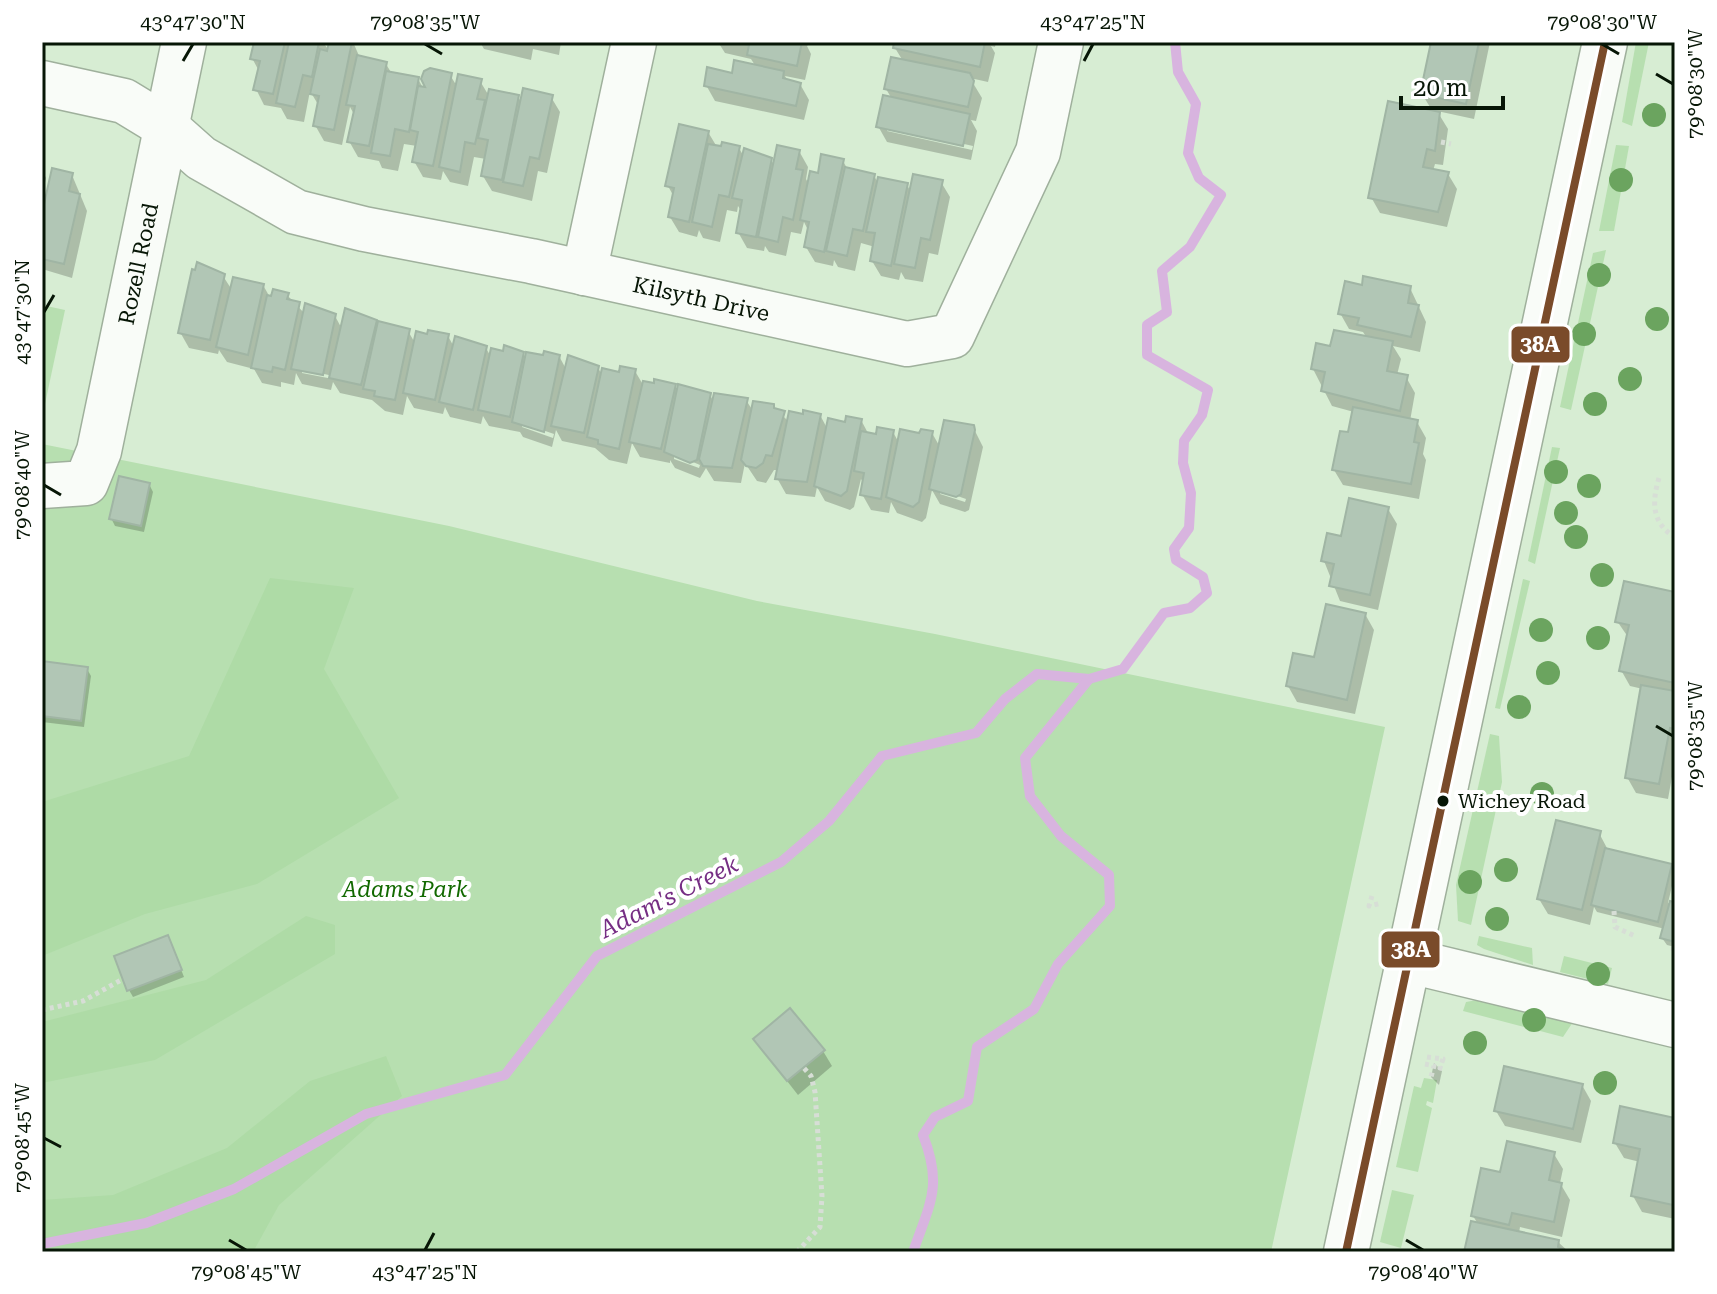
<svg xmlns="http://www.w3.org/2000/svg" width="1717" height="1294" font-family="'Roboto Serif',serif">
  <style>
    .green { fill: #b7dfb0 }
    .forest { fill: #aedba6 }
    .shadow { fill: #0003; fill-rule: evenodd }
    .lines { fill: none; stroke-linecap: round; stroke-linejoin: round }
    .stream { stroke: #d8b4df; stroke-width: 10 }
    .building { fill: #b1c6b5; stroke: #a0b5a4; stroke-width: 2 }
    .minor-casing { stroke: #9fb09c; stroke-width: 47 }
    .path { stroke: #d7ded6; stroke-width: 5; stroke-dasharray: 4 4; stroke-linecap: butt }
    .minor { stroke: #f9fcf8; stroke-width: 44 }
    .bus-1-casing { stroke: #fff; stroke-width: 14 }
    .bus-1 { stroke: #7a4b2a; stroke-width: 8 }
    .tree { fill: #6ba45f }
    .ticks { fill: none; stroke: #071606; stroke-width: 3 }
    .bus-dot { fill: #071606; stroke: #fff; stroke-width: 3 }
    .labels { text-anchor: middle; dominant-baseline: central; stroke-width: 8; stroke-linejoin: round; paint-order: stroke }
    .bus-label { font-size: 20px; fill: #071606; stroke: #fff; text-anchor: start }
    .street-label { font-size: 22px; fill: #071606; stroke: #fff }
    .park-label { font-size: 22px; font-style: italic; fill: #126900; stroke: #fff }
    .water-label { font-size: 24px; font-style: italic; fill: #762e84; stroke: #fff }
    .line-badge { stroke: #fff; stroke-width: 3 }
    .badge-label { font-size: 22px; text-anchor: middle; font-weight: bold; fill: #fff }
    .neatline { fill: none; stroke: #071606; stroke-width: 3 }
    .ticks-label { font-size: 20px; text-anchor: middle; fill: #071606 }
  </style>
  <rect width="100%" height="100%" fill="#d7edd3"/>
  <g class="green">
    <path d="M1636,42H1649L1632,126L1622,122Z"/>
    <path d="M1616,145L1629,146L1614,231H1599Z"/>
    <path d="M1606,250L1571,410L1560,407L1593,253Z"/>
    <path d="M42,305L65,310L42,418Z"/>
    <path d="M42,444L449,526L757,601L935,634L1385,727L1271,1252H42Z"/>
    <path d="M1552,447L1560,448L1535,564L1528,561Z"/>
    <path d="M1523,579L1530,581L1500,709L1495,708Z"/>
    <path d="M1490,734L1499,736L1502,782L1471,925L1458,921L1456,885Z"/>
    <path d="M1479,936L1532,948L1533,965L1484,949L1477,945Z"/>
    <path d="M1564,956L1612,968L1608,984L1560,972Z"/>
    <path d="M1477,1000L1573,1022L1563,1037L1463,1011L1466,1002Z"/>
    <path d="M1424,1078L1437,1080L1433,1103L1427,1101L1426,1105L1432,1108L1418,1172L1396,1167L1414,1086L1421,1088Z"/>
    <path d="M1392,1190L1414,1195L1401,1248L1380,1242Z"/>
  </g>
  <g class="forest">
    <path d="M270,578L354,588L324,669L399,798L257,884L145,914L42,956V802L189,756Z"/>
    <path d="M306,916L335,925V954L155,1060L42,1083V1022L206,980Z"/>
    <path d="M386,1056L402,1096L279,1205L253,1252H42V1200L113,1195L227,1148L310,1081Z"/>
  </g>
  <g class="shadow">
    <path d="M256,42H323L329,51L331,42H353L360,58L386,64L392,74L418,79L426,93L450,75L458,88L480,81L489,96L518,97L522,103L551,97L560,112L547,173L538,171L532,201L492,191L483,176L486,159L474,157L468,186L450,182L443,171L441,180L423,177L414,161L417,146L404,144L398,171L382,168L379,161L358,157L349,141L355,116L350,107L342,145L324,141L315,125L319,106L310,91L304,122L287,119L281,108L264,105L256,89L259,71L252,58Z"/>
    <path d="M480,42H561L559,55L533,49L531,60L484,49Z"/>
    <path d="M718,42H811L807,46L811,54L805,80L785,76L788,82L800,84L809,100L804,120L715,101L706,85L756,67L751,59L725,53Z"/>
    <path d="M896,42H996L995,47L991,46L995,53L988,82L970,78L982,98L976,121L971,120L977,131L971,160L887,142L878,126L892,99L886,89L903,61L895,48ZM887,127L973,146L972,150L887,131Z"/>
    <path d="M1433,42H1490L1474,119L1437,111L1448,129L1443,165L1435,164L1433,171L1448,174L1457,189L1447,227L1380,213L1371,197L1433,112L1422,94Z"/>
    <path d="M708,132L717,147L739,148L744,157L771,160L775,166L799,151L808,167L806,179L809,185L843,161L848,170L874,176L879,184L907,185L911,192L941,182L950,197L938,255L929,253L923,282L905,279L901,272L899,280L881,276L872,261L875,247L861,243L855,271L838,267L834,260L833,266L815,262L806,247L809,232L804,222L801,234L791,232L786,256L769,252L765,246L764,251L747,248L738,232L742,212L738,206L737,212L727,210L720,242L703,238L699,230L697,237L679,232L670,217L674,197L668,186Z"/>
    <path d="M42,170L46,178L42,196Z"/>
    <path d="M72,175L87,211L72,278L42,269V222Z"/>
    <path d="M223,276L232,290L263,285L272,301L287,295L305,314L335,316L342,329L361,319L408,331L415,343L448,336L454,347L486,348L491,357L523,353L527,360L559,356L566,369L598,368L603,376L635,371L642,383L675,386L679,392L710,395L714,402L746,400L753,411L773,406L789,422L820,415L828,430L861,420L869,435L893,432L899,443L932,433L940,447L973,427L983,447L969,510L965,512L940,504L932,490L926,518L922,522L897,513L891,502L889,513L871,510L862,494L864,484L861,479L854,507L850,510L825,501L817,487L815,497L786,494L777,478L779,470H774L766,483L757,481L745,463L741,483L714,481L706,468L700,478L675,468L670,460V463L640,457L632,443L627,464L609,460L595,448L562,441L556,430L552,447L523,437L520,432L489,426L483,416L481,424L450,417L445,407L443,414L414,408L407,396L403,415L385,411L372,400L340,393L333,382L331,390L302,384L296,373L294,385L281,382V387L262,383L254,369L227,362L219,350L218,354L189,348L180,332ZM302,369L333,376V379L302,373ZM522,423L554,434L553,438L522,427ZM674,454L700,465L699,468L674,459ZM940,490L966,499L965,502L940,494Z"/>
    <path d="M1363,287L1410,288L1426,322L1420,352L1393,346L1401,359L1397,375L1406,377L1415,393L1410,421L1417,422L1426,438L1423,454L1426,460L1419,499L1343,485L1334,470L1350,435L1354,412L1332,406L1313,369L1332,348L1367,338L1363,332L1349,329L1340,313Z"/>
    <path d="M149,484L153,492L144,532L115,526L111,518Z"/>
    <path d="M1388,509L1397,524L1378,610L1340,601L1324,561L1342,538Z"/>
    <path d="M1675,594V760L1668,799L1636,793L1627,777L1643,689L1630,686L1621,670L1628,637L1617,621Z"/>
    <path d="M1365,614L1374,630L1355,714L1297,702L1288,686Z"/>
    <path d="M42,663L87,669L91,676L84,727L42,722Z"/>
    <path d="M1599,833L1608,850L1671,866L1675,873L1668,903L1675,905V947L1667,945L1662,938L1665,929L1597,912L1594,907L1590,925L1548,914L1539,899Z"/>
    <path d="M171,944L184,977L133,997L129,990Z"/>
    <path d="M755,1040L823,1051L832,1066L798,1095Z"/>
    <path d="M1434,1063L1442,1071L1439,1085L1431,1077Z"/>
    <path d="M1582,1085L1591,1101L1581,1143L1505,1126L1496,1111Z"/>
    <path d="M1622,1109L1675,1120V1219L1642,1212L1633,1196L1640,1162L1624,1158L1615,1143Z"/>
    <path d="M1554,1154L1563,1169L1560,1183L1570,1200L1562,1237L1520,1227L1519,1233L1558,1242L1569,1252H1466L1478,1224L1473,1216L1501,1175Z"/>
  </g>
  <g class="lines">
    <g class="stream">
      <path d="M42,1244L146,1223L234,1189L366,1114L505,1075L597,956L781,862L829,821L882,756L976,733L1005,699L1037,674L1089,679L1123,669L1164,613L1190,608L1207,593L1203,577L1176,560L1174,549L1189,528L1191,493L1183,463L1184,441L1202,415L1208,390L1147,355V325L1167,312L1162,271L1190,247L1221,195L1199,178L1188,153L1196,104L1178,72L1175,42"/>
      <path d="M913,1252C930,1203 943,1186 923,1135L935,1117L968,1101L977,1047L1034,1009L1058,964L1110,906L1109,875L1061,836L1030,796L1025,758L1089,679"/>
    </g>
  </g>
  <g class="building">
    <path d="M254,42H285L273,94L253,90L260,61L250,59Z"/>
    <path d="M289,42H319L312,77L303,75L295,107L276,103Z"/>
    <path d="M329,42H352L334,130L313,126L319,96L310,94L320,49L327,51Z"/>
    <path d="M734,42H802L797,66L747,55L749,45Z"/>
    <path d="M894,42H985L980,67L893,48Z"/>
    <path d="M1431,42H1479L1466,104L1420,94Z"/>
    <path d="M357,55L387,62L369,146L347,142L355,106L346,105Z"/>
    <path d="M891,57L970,73L974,81L968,107L884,89Z"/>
    <path d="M734,60L784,71L783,78L801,83L796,106L704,86L707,67L732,73Z"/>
    <path d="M430,68L452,73L433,166L412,162L418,132L410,130L418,86L425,87L421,79L424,71Z"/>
    <path d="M386,71L419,77L409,132L395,129L390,156L371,153Z"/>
    <path d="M458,74L482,79L477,99L485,100L475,144L465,142L460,172L439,167Z"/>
    <path d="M523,88L553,95L539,159L530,157L523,186L503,182Z"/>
    <path d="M489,89L519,95L502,180L481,176L488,140L478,138Z"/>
    <path d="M883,95L970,114L963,146L876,127Z"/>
    <path d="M1388,101L1440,112L1435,151L1427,149L1423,167L1449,172L1438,212L1368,198Z"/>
    <path d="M679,124L709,131L689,222L668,217L674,188L665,186Z"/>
    <path d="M722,142L740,146L729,197L719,195L712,227L692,222L708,144L721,146Z"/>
    <path d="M777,145L800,150L796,169L803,170L793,220L783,217L778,242L758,237Z"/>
    <path d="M744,148L772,158L756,237L736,233L742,200L732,198Z"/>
    <path d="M821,154L844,159L824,252L804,247L809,222L800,220L810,171L818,173Z"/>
    <path d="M845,167L875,174L863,231L853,229L847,256L826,251Z"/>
    <path d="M52,168L73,173L69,191L80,194L64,264L42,259V213Z"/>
    <path d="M913,174L943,180L930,240L921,238L915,268L894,264Z"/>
    <path d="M878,177L908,183L891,266L870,261L875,233L866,232Z"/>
    <path d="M197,262L225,274L210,340L178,333L192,269L195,270Z"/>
    <path d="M1363,276L1411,286L1408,303L1419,305L1411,337L1357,325L1359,318L1338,314L1345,281L1362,285Z"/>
    <path d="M233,277L264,284L248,355L216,347Z"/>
    <path d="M273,289L289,293L287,299L300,302L285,370L273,367L272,372L251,368L267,295L271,296Z"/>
    <path d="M305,303L336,314L323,375L291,369Z"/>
    <path d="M345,308L377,320L361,385L329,378Z"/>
    <path d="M378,321L410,329L395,400L374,396L375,391L363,389Z"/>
    <path d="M428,330L449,334L435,400L403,393L416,331L427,334Z"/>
    <path d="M1334,330L1393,341L1387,371L1408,375L1400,411L1321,391L1325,372L1311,369L1316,343L1330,346Z"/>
    <path d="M455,336L487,346L473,410L439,402Z"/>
    <path d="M504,345L524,352L510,417L478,410L491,348L503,351Z"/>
    <path d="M544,351L560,355L544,432L512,422L526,352L543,355Z"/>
    <path d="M568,355L599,366L584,433L551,426Z"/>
    <path d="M620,366L636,369L619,449L598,444V440L587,437L602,368L619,372Z"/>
    <path d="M654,379L676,384L661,449L629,442L643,381L654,383Z"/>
    <path d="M678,384L711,393L697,460L690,463L664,452Z"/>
    <path d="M714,393L748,398L732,468L703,466L699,459Z"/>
    <path d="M753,401L774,404V408L785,411L772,456L766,455L763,463L756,468L746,466L741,460Z"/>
    <path d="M1353,407L1418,420L1414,442L1419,443L1411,484L1332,470L1340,431L1348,432Z"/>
    <path d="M803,410L821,414L807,482L775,479L789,411L803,414Z"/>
    <path d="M846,416L862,419L847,491L841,496L814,486L828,418L845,422Z"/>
    <path d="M944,420L974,425L975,430L961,494L956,497L929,489Z"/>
    <path d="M877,427L894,430L881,499L860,495L864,473L854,471L861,431L876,434Z"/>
    <path d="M900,429L919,433L921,429L933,431L919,502L913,507L886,497Z"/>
    <path d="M119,476L150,483L141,526L109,519Z"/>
    <path d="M1349,498L1389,507L1370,595L1329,586L1334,564L1321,561L1327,533L1341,536Z"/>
    <path d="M1624,581L1675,592V683L1619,671L1629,625L1615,622Z"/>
    <path d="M1326,604L1366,613L1347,700L1286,686L1293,653L1314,657Z"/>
    <path d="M42,661L88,667L81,721L42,716Z"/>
    <path d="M1641,685L1675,691V729L1670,728L1659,784L1625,778Z"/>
    <path d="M1556,820L1601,831L1582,910L1537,899Z"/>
    <path d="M1605,848L1672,864L1658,922L1591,905Z"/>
    <path d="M1670,901L1675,902V942L1660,938Z"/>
    <path d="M168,935L182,970L127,991L114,956Z"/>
    <path d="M790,1008L825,1050L787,1081L753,1039Z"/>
    <path d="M1504,1066L1583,1084L1573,1129L1494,1111Z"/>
    <path d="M1620,1106L1675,1118L1673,1205L1631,1196L1640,1149L1613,1143Z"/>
    <path d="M1507,1141L1555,1152L1549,1180L1562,1183L1554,1222L1512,1213L1509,1225L1471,1216L1481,1168L1500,1172Z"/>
    <path d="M1471,1221L1559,1240L1558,1247L1569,1252H1464Z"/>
  </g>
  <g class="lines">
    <g class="minor-casing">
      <g id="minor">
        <path id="s1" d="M42,83L124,101L165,126L201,158L296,212L364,229L531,261L907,344L952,336L1038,152L1061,42"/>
        <path d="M584,273L634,42"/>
        <path id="s2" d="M42,486L86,483L99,451L184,42"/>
        <path d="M1410,961L1675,1025"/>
        <path d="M1346,1252L1605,42"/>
      </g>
    </g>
    <g class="path">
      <path d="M1441,142L1451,144"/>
      <path d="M1659,478C1652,501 1651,523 1675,537"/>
      <path d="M1372,896L1369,906L1382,903"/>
      <path d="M1614,911L1615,927L1635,936"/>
      <path d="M1671,948L1675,949"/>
      <path d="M42,1010L83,1001L123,979"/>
      <path d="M1427,1057L1443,1059L1440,1068L1444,1069"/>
      <path d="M1425,1064L1434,1066L1431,1077"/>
      <path d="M797,1252L820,1227L822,1196L815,1092L811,1076L803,1067"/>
    </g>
    <use href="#minor" class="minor"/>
    <g class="bus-1-casing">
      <path id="bus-1" d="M1346,1252L1605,42"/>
    </g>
    <use href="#bus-1" class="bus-1"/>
  </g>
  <g class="tree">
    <circle cx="1654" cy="115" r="12"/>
    <circle cx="1621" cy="180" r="12"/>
    <circle cx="1599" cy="275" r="12"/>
    <circle cx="1657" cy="319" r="12"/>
    <circle cx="1584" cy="334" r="12"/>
    <circle cx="1630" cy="379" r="12"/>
    <circle cx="1595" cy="404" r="12"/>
    <circle cx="1556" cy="472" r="12"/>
    <circle cx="1589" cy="486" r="12"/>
    <circle cx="1566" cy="513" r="12"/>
    <circle cx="1576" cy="537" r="12"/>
    <circle cx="1602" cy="575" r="12"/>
    <circle cx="1541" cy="630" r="12"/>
    <circle cx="1598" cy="638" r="12"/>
    <circle cx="1548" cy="673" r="12"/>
    <circle cx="1519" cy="707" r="12"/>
    <circle cx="1542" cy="794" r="12"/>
    <circle cx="1506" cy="870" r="12"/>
    <circle cx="1470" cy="882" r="12"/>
    <circle cx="1497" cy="919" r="12"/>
    <circle cx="1598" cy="974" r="12"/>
    <circle cx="1534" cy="1020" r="12"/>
    <circle cx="1475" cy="1043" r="12"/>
    <circle cx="1605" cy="1083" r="12"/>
  </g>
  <path class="ticks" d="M425,44L442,54M1602,44L1619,54M183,61L193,44M1084,61L1093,44M1656,74L1673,84M44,312L54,295M44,485L61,495M1656,726L1673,736M44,1138L61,1147M229,1240L246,1250M1406,1240L1423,1250M425,1250L434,1233"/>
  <circle class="bus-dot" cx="1443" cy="801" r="7"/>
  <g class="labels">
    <g class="bus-label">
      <text x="1458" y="801">Wichey Road</text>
    </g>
    <g class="street-label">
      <text stroke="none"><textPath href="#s2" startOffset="270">Rozell Road</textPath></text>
      <text stroke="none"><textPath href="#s1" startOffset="704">Kilsyth Drive</textPath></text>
    </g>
    <g class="park-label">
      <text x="405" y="889">Adams Park</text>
    </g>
    <g class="water-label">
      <text transform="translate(669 897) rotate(-27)">Adam's Creek</text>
    </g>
  </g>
  <g class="line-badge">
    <rect x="1510" y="325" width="61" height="39" rx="8" fill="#7a4b2a"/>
    <rect x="1380" y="930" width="61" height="39" rx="8" fill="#7a4b2a"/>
  </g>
  <g class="badge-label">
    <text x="1540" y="352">38A</text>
    <text x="1411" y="957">38A</text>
  </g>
  <rect width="1717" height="1294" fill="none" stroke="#ffffff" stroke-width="88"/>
  <path d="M1401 96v12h102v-12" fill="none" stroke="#071606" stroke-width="4"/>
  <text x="1413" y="96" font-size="24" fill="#071606" stroke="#ffffff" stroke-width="6" paint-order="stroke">20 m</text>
  <rect x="44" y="44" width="1629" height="1206" class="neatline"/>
  <g class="ticks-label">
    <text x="193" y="29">43°47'30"N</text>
    <text x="425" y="29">79°08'35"W</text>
    <text x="1093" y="29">43°47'25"N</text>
    <text x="1602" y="29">79°08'30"W</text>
    <text transform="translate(1695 84) rotate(-90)" y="7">79°08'30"W</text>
    <text transform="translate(22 312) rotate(-90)" y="7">43°47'30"N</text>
    <text transform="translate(22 485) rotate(-90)" y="7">79°08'40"W</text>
    <text transform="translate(1695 736) rotate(-90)" y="7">79°08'35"W</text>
    <text transform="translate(22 1138) rotate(-90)" y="7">79°08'45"W</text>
    <text x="246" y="1279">79°08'45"W</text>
    <text x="425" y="1279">43°47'25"N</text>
    <text x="1423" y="1279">79°08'40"W</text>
  </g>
</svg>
